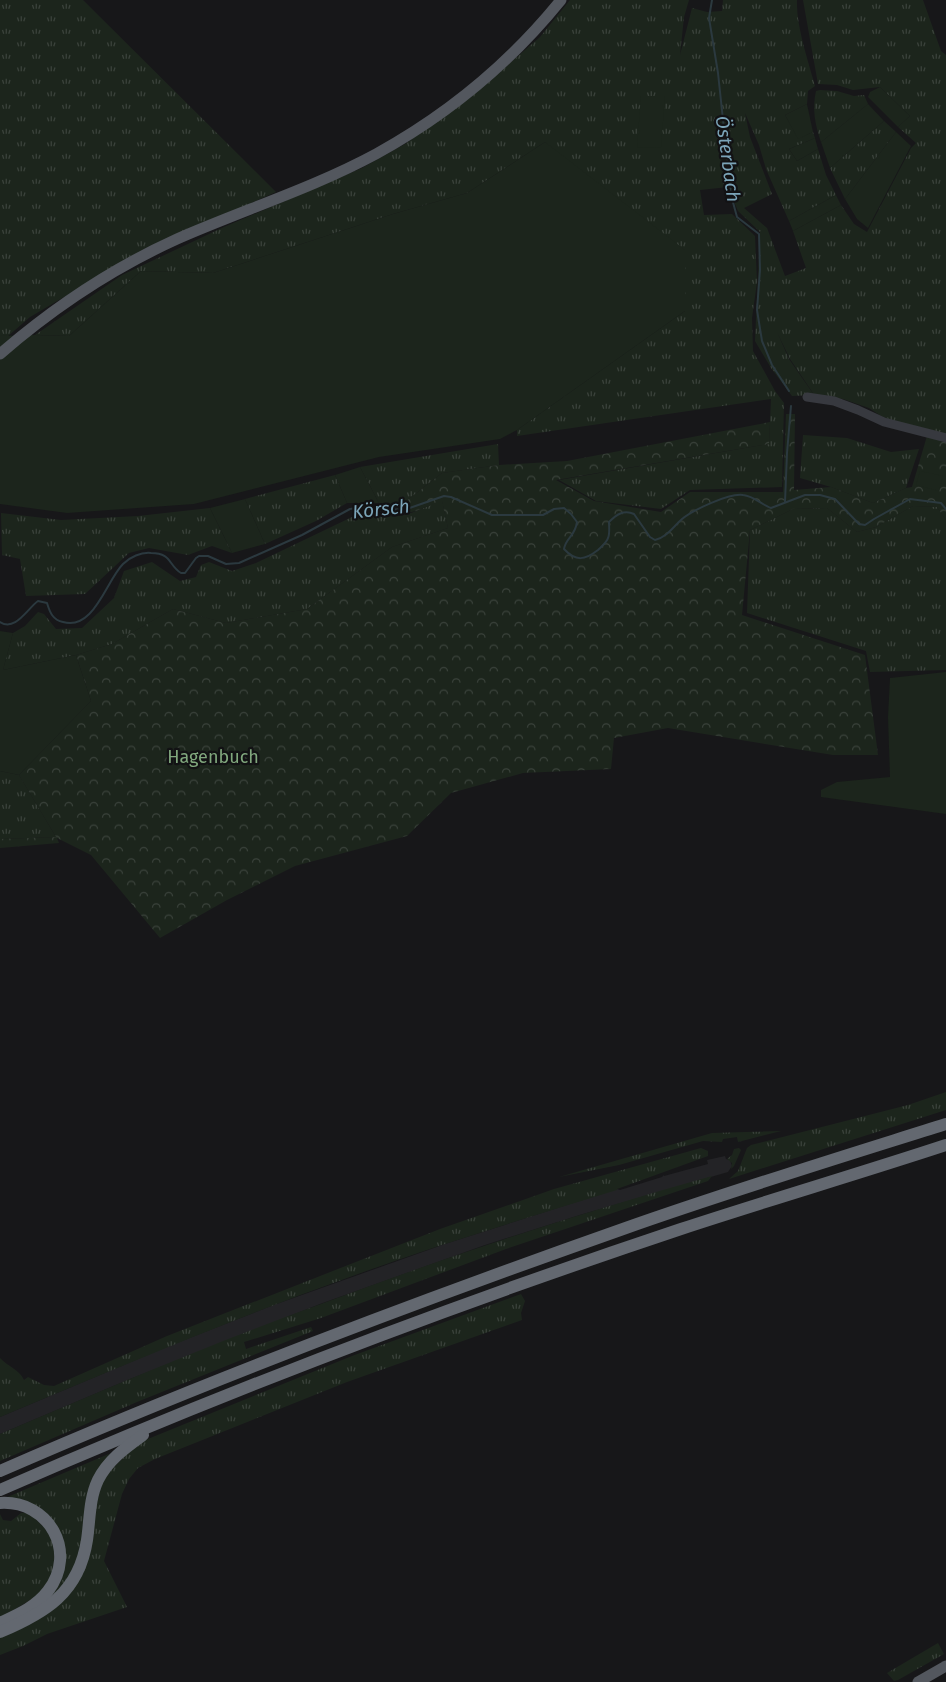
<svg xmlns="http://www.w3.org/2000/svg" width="946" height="1682" font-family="'Fira Sans',sans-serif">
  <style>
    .built { fill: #232326 }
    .grass { fill: url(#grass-tufts) }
    .forest { fill: url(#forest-crowns) }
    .garden { fill: #1c251c }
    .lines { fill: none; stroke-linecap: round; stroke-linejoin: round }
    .stream { stroke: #2b393f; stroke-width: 2 }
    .minor { stroke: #37393f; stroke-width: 9 }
    .major { stroke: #53575e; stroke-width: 11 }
    .highway { stroke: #636870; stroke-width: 12 }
    .labels { text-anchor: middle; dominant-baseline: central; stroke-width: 4.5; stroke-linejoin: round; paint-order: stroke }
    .park-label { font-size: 18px; fill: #80a77d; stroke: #121214 }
    .water-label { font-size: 19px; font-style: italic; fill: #7ba4b8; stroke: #121214 }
  </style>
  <defs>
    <pattern id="grass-tufts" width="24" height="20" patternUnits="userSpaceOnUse" patternTransform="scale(1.25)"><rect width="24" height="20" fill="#1c251c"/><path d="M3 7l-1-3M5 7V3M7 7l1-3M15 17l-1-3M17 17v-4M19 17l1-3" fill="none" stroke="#3a423b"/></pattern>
    <pattern id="forest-crowns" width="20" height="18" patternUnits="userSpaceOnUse" patternTransform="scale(1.25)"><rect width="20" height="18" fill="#1c251c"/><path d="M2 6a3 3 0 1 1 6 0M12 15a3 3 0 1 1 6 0" fill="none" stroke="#3a423b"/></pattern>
  </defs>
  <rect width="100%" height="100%" fill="#171719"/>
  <path class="built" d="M725,1156L726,1159L730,1160L732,1166L728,1172L583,1214L485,1245L320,1304L130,1379L0,1434V1417L169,1346L271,1306L445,1244L617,1189L620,1190L662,1177L664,1175V1176L708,1164L707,1160Z"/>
  <g class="grass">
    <path d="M0,0H83L276,192L139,253L30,317L7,337L0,336Z"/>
    <path d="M570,0H689L684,17L680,55L692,8L707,12L722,11L723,0H797C796,26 808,60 815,86L808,91L807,104L785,115L798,138L813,132L815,138L789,149L797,161L818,149L826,175L836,195L789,221L766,169L759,145L745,113L750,137L772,194L744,208L767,228L785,276L806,268L793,231L841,205L854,224L867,232L911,148L916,143L898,127L910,116L880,87L853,90L837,85L818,84L803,0H923L941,51L946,55V436L914,429L881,416L869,408L843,399L815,396L790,359L777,332L789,359L814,395L792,396L771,368L755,341L760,232L738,211L728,187L700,190L704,215L732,214L755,236L757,282L752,318L753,351L775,391L784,403L782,487L690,490L661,509L596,501L559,480L769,444L771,399L517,436V430L685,311L545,142L467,193L393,214L213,273L141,271L69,336L35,335L122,275L224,227L362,168L405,144L471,97L540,37Z"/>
    <path d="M820,90L837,91L854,96L864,95L868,104L821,142C815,124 812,109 816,91Z"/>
    <path d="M884,121L896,132L845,199L830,168Z"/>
    <path d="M803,435L847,438L891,452L919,449L906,488L873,503L831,487L800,478Z"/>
    <path d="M498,444L499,465L442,473L400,506L379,503L360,467Z"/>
    <path d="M335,475L347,503L316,521L265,544L245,499Z"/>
    <path d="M442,500L448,528L392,547L307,609L226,623L173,609L112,644L76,655L3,670L13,633L25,626L38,612L44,614L56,629L82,628L114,598L124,571L152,562L180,581L196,577L201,565L209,562L232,571L256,563L352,517C365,514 376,518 388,517C407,517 426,507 442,500Z"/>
    <path d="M913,506L937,507L946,520V670L870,672L866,651L747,613L750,530L793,509L827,508L857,532L876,527Z"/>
    <path d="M210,508L232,553L212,546L188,555L149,548L129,553L85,594L26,596L20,559L2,555L1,513L61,520L138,516Z"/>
    <path d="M0,771L19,775L56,837L0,839Z"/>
    <path d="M946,1092V1110L729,1179L738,1171L747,1148L751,1145L908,1105Z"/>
    <path d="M781,1131L738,1142L737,1137L723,1139L722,1142L703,1141L619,1165L559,1177L712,1133Z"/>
    <path d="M701,1148L708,1151V1156L617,1189V1190C527,1218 436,1245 347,1278C230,1320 115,1369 0,1417V1358C7,1366 20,1370 24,1380L28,1377L44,1385L54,1386L167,1336L440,1229L554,1189Z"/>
    <path d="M739,1148L741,1150L734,1166L731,1169L732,1163L727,1159L732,1155L734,1149Z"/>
    <path d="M712,1176L708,1181L506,1249L321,1318L244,1342L246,1349L311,1327L313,1331L137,1402L0,1461V1434C106,1389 212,1343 321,1304C454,1254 583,1212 712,1176Z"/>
    <path d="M521,1294L525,1301L521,1313L522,1320L347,1382L155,1459L138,1468L129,1479L122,1494L104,1561L127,1607L47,1634L23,1646L0,1655V1636L61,1601L92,1522L103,1478L138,1443L352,1356Z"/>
    <path d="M111,1453L77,1565L54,1599L50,1594L58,1534L5,1498Z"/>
    <path d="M28,1512L52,1535L56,1566L42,1593L0,1618V1514L3,1520L11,1521L21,1513Z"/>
    <path d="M938,1643L944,1654L898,1680L894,1681L887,1673Z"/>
  </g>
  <path class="forest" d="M786,414H795L794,490L831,487L873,503L906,488L912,487L927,436L946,442V520L937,507L913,506L876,527L857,532L827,508L793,509L750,530L742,615L865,655L878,755H833L668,728L614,738L611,769L523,773L451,793L407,836L295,866L227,900L160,938L91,855L57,838L59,843L0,848V839L56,837L19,775L91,701L76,655L112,644L173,609L226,623L307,609L392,547L448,528L442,501L416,511L389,517L400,506L442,473L499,465L567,461L770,422L769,444L556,480L594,501L661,512L690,492H783Z"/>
  <g class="garden">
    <path d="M880,87L910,116L898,127L868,97L870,92Z"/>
    <path d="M641,96H665L661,147L637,148Z"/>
    <path d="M807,104L813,132L798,139L785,115Z"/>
    <path d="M868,104L884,121L830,168L821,142Z"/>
    <path d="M896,132L911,146L868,228L857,219L845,199Z"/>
    <path d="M815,138L818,149L797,161L789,149Z"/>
    <path d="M545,142L685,250V311L517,430L500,439L379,457L194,504L67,513L0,504V336L35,335L69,336L141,271L213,273L393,214L467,193Z"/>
    <path d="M836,195L841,205L793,231L789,221Z"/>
    <path d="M360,467L379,503H347L335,475Z"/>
    <path d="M920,471L943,476L939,491L916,485Z"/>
    <path d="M245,499L265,544L232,553L210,508Z"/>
    <path d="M0,631L13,633L3,670L76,655L91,701L19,775L0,771Z"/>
    <path d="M946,672V814L821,797V790L837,782L890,777L888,717L890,678Z"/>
  </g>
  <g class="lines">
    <g class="stream">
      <path d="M712,0L709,18L718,73L731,195L737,217L759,234L760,270L757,310L762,341L772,365L789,391"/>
      <path d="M785,502L787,453L791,406"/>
      <path d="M0,622C15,632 27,609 38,601L47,603C50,613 53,620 63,622C94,631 106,581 123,564C130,557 141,552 151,553C172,553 168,565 181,573H185L196,558L199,556H208L226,564L239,563L302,535L350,509L364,507L404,510L444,496L451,497L492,515H543L554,509L564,508L571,514L577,522C575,537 566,537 564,549C576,562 585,560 598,550C601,547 607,542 608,538C610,534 609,527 609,522C616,515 624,509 634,514L650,537L655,540C667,537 673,527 682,519C693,510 729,493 743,495C754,496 762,505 771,508L805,495H820L835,499L859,524L865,525L874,519L910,499L941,503L946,509"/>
    </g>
    <path class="minor" d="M807,397L834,401L858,410L884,422L946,438"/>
    <g class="major">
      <path d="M0,354C53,308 113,268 177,239C243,210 313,188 376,154C447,115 510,63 561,0"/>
      <path d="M918,1682L946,1666"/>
    </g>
    <g class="highway">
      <path d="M0,1471C204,1382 413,1303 623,1229C730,1191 838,1158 946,1124"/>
      <path d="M0,1490C222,1393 450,1306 681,1229C769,1200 858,1174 946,1145"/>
      <path d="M0,1503C49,1500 78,1552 48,1591C36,1607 17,1615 0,1623"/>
      <path d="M0,1632C45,1613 79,1593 87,1540C90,1520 89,1499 98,1480C108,1460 125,1448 143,1435"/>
    </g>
  </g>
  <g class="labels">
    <g class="park-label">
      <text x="213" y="757">Hagenbuch</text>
    </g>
    <g class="water-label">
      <text transform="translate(728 159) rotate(82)">Österbach</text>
      <text transform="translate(381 509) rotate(-6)">Körsch</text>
    </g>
  </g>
</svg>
